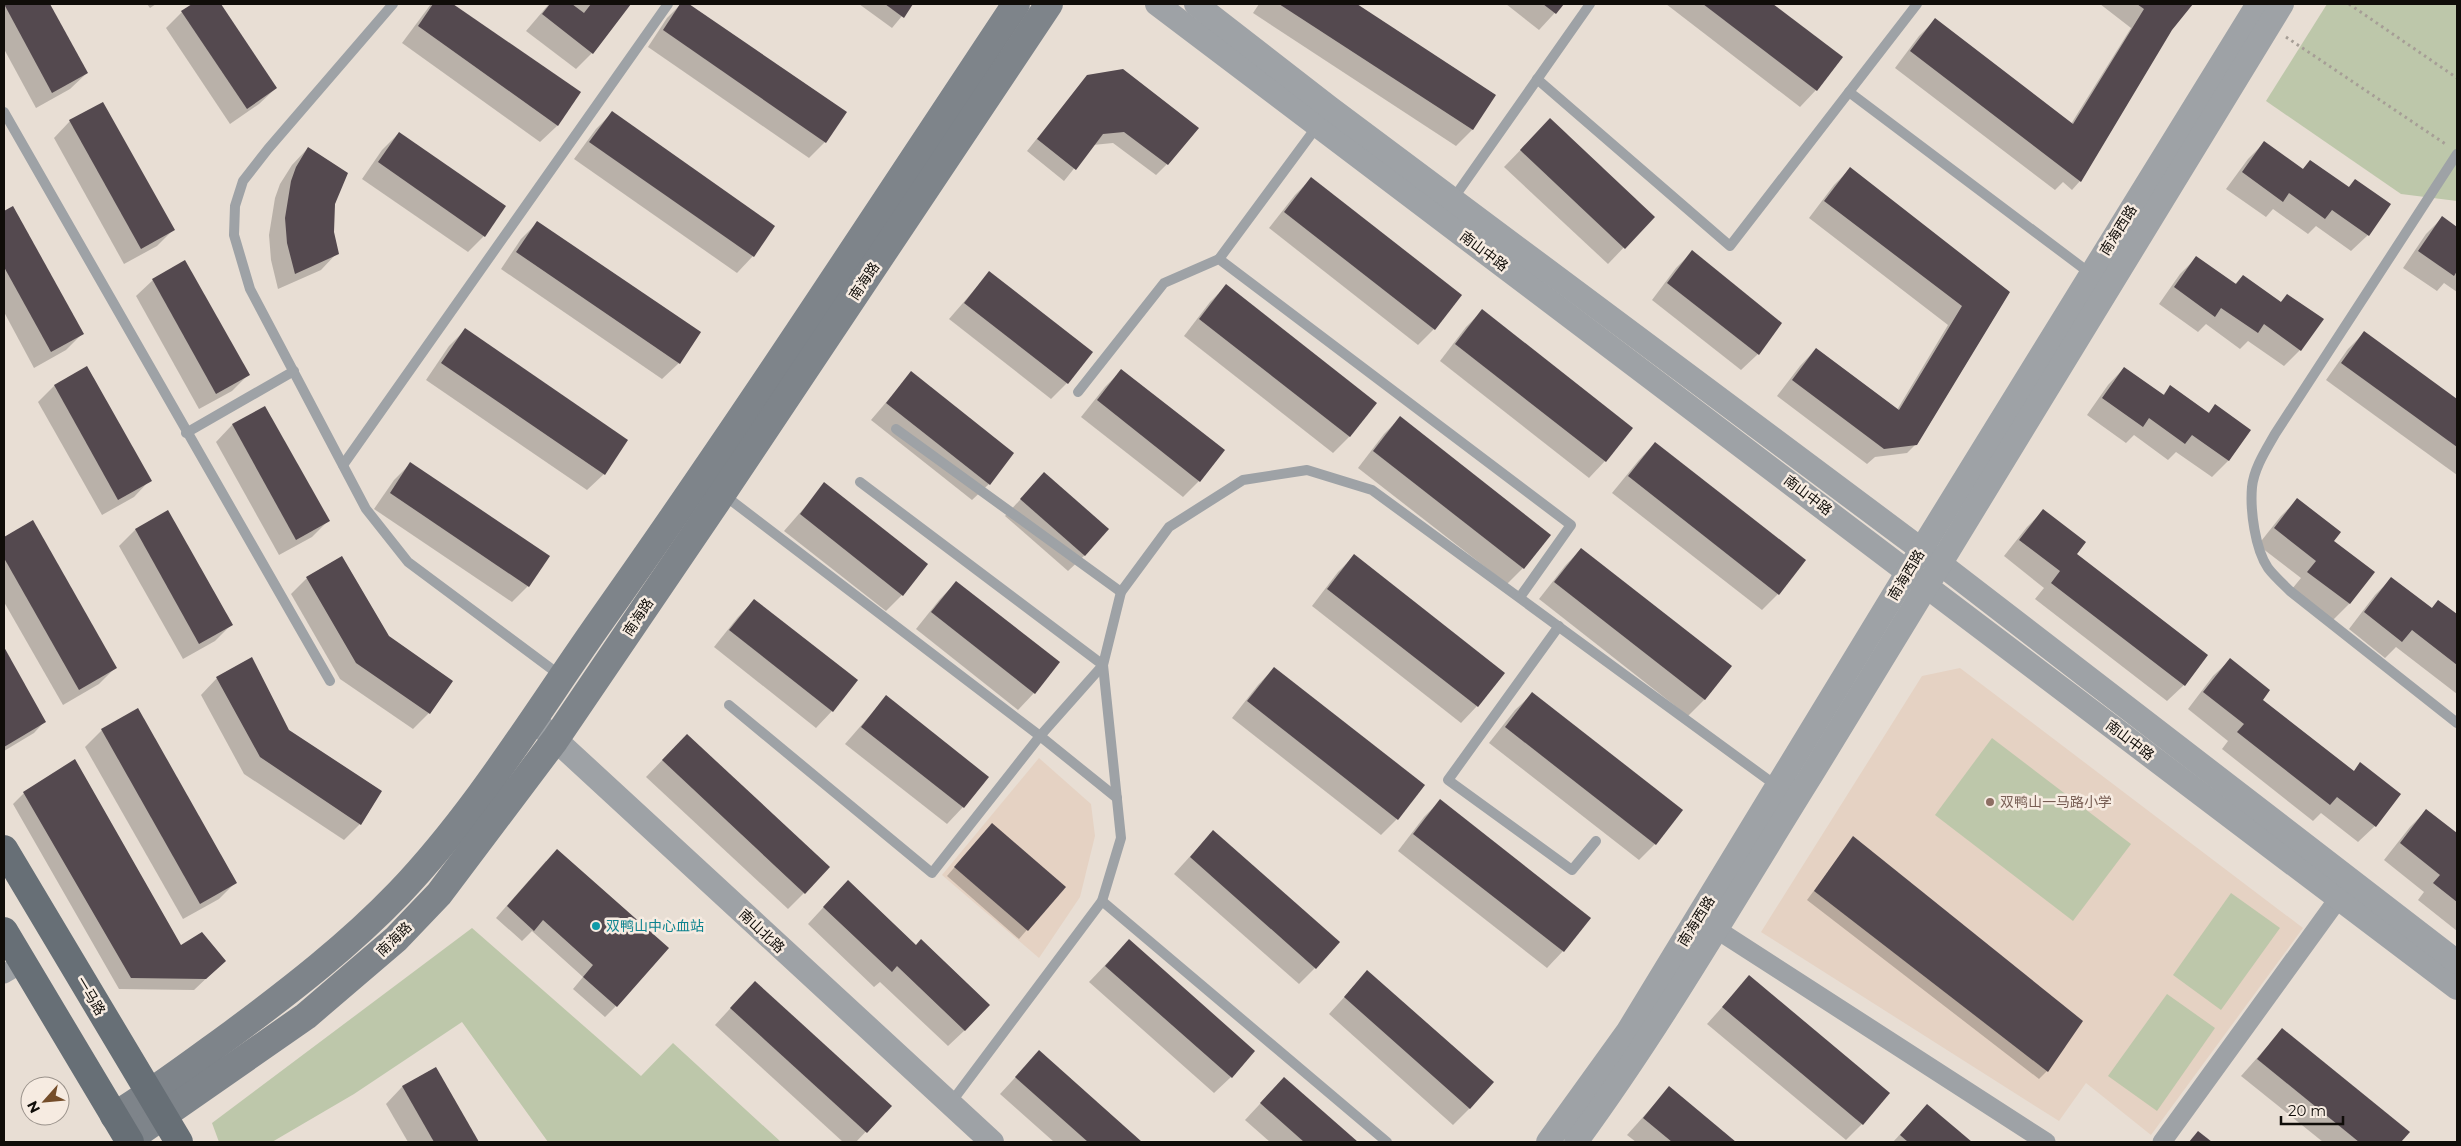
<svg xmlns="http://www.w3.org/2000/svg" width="2461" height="1146" font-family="Montserrat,'Noto Sans SC',sans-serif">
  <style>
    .education { fill: #e5d2c3 }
    .green { fill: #bdc7aa }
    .shadow { fill: #0003 }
    .building { fill: #54494f }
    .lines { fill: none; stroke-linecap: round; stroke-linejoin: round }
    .path { stroke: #a69e96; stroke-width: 3; stroke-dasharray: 2.5 4; stroke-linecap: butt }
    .service { stroke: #9ea2a6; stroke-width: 10 }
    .minor { stroke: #9ea2a6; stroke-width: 19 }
    .tertiary { stroke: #9ea2a6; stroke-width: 24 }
    .secondary { stroke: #7e848a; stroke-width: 28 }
    .primary { stroke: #676f76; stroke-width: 28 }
    .education-dot { fill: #8d6e63; stroke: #f6ebe1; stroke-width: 2 }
    .culture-dot { fill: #0f9aa8; stroke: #f6ebe1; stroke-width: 2 }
    .labels { text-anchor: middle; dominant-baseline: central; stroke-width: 5; stroke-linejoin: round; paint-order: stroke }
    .street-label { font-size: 14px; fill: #100d09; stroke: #f6ebe1 }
    .education-label { font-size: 14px; fill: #785e54; stroke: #f6ebe1; text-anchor: start }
    .culture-label { font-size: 14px; fill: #0d838f; stroke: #f6ebe1; text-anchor: start }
  </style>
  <rect width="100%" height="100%" fill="#e8ded4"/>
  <g class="education">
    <path d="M1960,668L2303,928L2151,1135L2086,1083L2059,1121L1761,932L1922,676Z"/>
    <path d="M1039,758L1091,804L1095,836L1080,897L1039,958L942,875Z"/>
  </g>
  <g class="green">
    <path d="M2327,4H2457V201L2401,194L2266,101Z"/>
    <path d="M1992,738L2131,844L2073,921L1935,815Z"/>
    <path d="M2231,893L2280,928L2221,1010L2173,975Z"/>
    <path d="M472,928L641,1076L673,1043L781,1142H548L462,1022L354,1094L272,1142H219L212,1123Z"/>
    <path d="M2167,994L2215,1028L2157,1111L2108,1076Z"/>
  </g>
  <g class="shadow">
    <path d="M4,4H49L87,73L70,89L36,108L4,49Z"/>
    <path d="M147,4H156L150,8Z"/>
    <path d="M194,4H219L276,88L259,104L230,124L166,28L182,12Z"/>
    <path d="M431,4H451L579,92L557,126L540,142L402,43Z"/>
    <path d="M549,4H630L592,53L576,69L526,31Z"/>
    <path d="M681,4H686L846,112L825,142L809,158L648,47L667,18Z"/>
    <path d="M859,4H912L892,28Z"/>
    <path d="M1259,4H1355L1494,95L1472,130L1456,146L1253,13Z"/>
    <path d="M1506,4H1563L1539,30Z"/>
    <path d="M1666,4H1771L1841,58L1816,90L1800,107Z"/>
    <path d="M2100,4H2191L2171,30L2080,181L2072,190L2063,182L2055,190L1895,68L1919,36L1935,20L2071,124L2131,28Z"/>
    <path d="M1087,76L1167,164L1156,175L1113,143L1093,145L1064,181L1027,151Z"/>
    <path d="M612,113L753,256L737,273L574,159L596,129Z"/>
    <path d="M70,121L173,230L157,246L124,264L54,138Z"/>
    <path d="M399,133L484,236L468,252L362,179L382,150Z"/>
    <path d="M1534,136L1653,217L1608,264L1504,167Z"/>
    <path d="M2264,143L2302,170L2311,161L2348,188L2355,180L2389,204L2368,235L2351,251L2316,226L2308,234L2273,209L2266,217L2226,189L2248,159Z"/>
    <path d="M308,148L338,191L332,217L333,242L337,253L321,270L278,289L271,260L269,235L275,198L280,184L292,165Z"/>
    <path d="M1850,169L2009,292L1916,444L1907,453L1875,457L1867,464L1777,396L1800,366L1816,349L1897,410L1948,325L1809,218L1834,185Z"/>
    <path d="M1311,179L1434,329L1418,345L1269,228L1295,195Z"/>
    <path d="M13,207L82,334L66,350L34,368L4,312V212Z"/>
    <path d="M2442,218L2457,229V292L2444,283L2437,291L2403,268L2426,234Z"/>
    <path d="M537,223L679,363L662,379L501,269L521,239Z"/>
    <path d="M1692,252L1780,323L1758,354L1741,370L1652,300L1676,268Z"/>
    <path d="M2196,258L2234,285L2243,276L2280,303L2287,295L2322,319L2300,350L2284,366L2248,341L2240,349L2206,324L2198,332L2159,304L2180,274Z"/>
    <path d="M989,273L1067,383L1051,399L949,319Z"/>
    <path d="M153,280L248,375L232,391L199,409L136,296Z"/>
    <path d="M1226,286L1350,436L1333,453L1184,336L1210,302Z"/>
    <path d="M1482,311L1631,428L1605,461L1589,478L1440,361L1466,327Z"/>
    <path d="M465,330L604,474L587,490L426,380L449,346Z"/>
    <path d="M2364,333L2457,401V475L2326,380L2348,349Z"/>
    <path d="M87,367L150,480L134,497L102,515L38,402L54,386Z"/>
    <path d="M2124,368L2162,396L2170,387L2208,413L2215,406L2249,430L2228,461L2212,477L2176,452L2168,460L2134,435L2126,443L2087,415L2108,385Z"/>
    <path d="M1122,370L1199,481L1183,497L1081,417L1105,387Z"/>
    <path d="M911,373L989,484L972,500L871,420Z"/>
    <path d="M265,407L328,521L312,537L279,555L216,442L232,425Z"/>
    <path d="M1400,418L1523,568L1507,584L1358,468L1384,434Z"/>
    <path d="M1655,443L1778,594L1762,610L1612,493L1639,460Z"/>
    <path d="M411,463L528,586L512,602L374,509L394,480Z"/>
    <path d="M1044,474L1085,555L1068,571L1005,516Z"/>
    <path d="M825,484L902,595L886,611L784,531Z"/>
    <path d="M2297,500L2332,541L2373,572L2349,604L2333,620L2292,589L2301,578L2258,545L2281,516Z"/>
    <path d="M2043,511L2075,554L2206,655L2184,685L2167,701L2035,599L2044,588L2004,556L2027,527Z"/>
    <path d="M168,512L232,624L215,641L183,659L119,546L135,530Z"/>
    <path d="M32,522L115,668L99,684L63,705L4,602V538Z"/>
    <path d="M1581,549L1731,666L1704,700L1688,716L1539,599L1565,566Z"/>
    <path d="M1354,556L1477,706L1461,723L1312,606L1338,572Z"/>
    <path d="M307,578L429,713L413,729L340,679L291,594Z"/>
    <path d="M2391,579L2431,609L2438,601L2457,616V694L2396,647L2385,658L2349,629L2375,595Z"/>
    <path d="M956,583L1058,662L1034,693L1018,710L916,629L940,599Z"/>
    <path d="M754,601L832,711L816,728L714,647L738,617Z"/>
    <path d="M4,650L45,721L34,733L4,751Z"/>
    <path d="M2230,660L2261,700L2353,772L2361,764L2399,794L2375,826L2358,842L2321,813L2313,821L2222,749L2228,741L2188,709L2213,676Z"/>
    <path d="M1274,668L1397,819L1381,835L1232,718L1258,685Z"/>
    <path d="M217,678L288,731L360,824L344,840L244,774L201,695Z"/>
    <path d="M1532,694L1655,844L1639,860L1489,743L1515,710Z"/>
    <path d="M886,697L963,807L947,824L845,744Z"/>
    <path d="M138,710L236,882L219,899L183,919L85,747L102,730Z"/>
    <path d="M670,752L804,893L788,909L646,777Z"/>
    <path d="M24,793L181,947L213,972L194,990L119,989L13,804Z"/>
    <path d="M1440,801L1563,951L1547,968L1398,851L1424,817Z"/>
    <path d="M2426,811L2457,835V931L2418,900L2424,892L2384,860L2410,827Z"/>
    <path d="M1213,831L1315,968L1299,984L1174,874Z"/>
    <path d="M984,833L1064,887L1019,939L947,876Z"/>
    <path d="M1853,838L2047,1071L2039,1079L1807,900Z"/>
    <path d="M546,861L616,1006L605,1017L573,989L583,977L532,931L522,941L496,918Z"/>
    <path d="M832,898L965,1030L948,1046L880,982L874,987L808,924Z"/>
    <path d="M1129,940L1231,1077L1214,1093L1089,982Z"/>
    <path d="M1367,972L1470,1108L1453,1125L1329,1014Z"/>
    <path d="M1749,977L1862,1124L1846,1140L1707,1024Z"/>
    <path d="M739,999L890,1106L856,1142H843L715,1025Z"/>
    <path d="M2282,1030L2408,1132L2400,1142H2323L2241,1076Z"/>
    <path d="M1039,1052L1140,1142H1054L1000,1094Z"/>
    <path d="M435,1068L477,1142H408L386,1104L402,1087Z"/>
    <path d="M1284,1078L1356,1142H1270L1245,1120Z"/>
    <path d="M1669,1088L1734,1142H1636L1627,1135Z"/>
    <path d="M1927,1105L1970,1142H1893Z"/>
  </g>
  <g class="building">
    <path d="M4,4H50L88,73L52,93Z"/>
    <path d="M192,4H221L277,88L247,109L181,11Z"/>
    <path d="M433,4H453L581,92L558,126L418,26Z"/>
    <path d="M550,4H572L584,13L591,4H631L593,54L542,14Z"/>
    <path d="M680,4H689L847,112L826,143L663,30Z"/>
    <path d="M885,4H913L904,18Z"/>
    <path d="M1279,4H1357L1496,95L1473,130Z"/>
    <path d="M1543,4H1564L1556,14Z"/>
    <path d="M1703,4H1773L1843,57L1817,91Z"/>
    <path d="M2137,4H2193L2172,30L2081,182L1910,51L1935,18L2073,124L2144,9Z"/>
    <path d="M1123,69L1199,128L1168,165L1124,132L1103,134L1076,170L1037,139L1087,75Z"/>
    <path d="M103,102L175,230L141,249L69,120Z"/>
    <path d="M612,111L775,226L754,257L589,142Z"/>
    <path d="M1550,118L1655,217L1625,249L1520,150Z"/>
    <path d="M399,132L506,206L485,237L378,162Z"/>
    <path d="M2264,141L2303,169L2310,160L2349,187L2355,179L2391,204L2369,236L2332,210L2325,219L2289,193L2283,202L2242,172Z"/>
    <path d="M308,147L348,173L335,204L334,232L339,254L295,274L287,243L285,218L291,181L296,167Z"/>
    <path d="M1850,167L2010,292L1917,445L1884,449L1792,380L1816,348L1899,410L1962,306L1824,201Z"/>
    <path d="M1311,177L1462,295L1435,330L1284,212Z"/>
    <path d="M13,206L84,334L51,352L4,267V211Z"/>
    <path d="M2442,216L2457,227V271L2454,276L2418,251Z"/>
    <path d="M537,221L701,332L680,364L516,252Z"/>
    <path d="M1692,250L1782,323L1759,355L1667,283Z"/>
    <path d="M2196,256L2236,284L2243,275L2281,302L2287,294L2324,319L2301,351L2264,324L2258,333L2221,308L2215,317L2174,287Z"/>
    <path d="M185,260L250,375L216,394L152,279Z"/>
    <path d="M989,271L1093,352L1068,384L964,303Z"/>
    <path d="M1226,284L1377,403L1350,437L1199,319Z"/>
    <path d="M1482,309L1633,428L1606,462L1455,344Z"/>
    <path d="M465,328L628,440L605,475L441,363Z"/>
    <path d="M2364,331L2457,399V447L2341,363Z"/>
    <path d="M87,366L152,481L118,500L54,385Z"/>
    <path d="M2124,367L2164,395L2170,385L2209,413L2215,404L2251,430L2229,461L2192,435L2185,444L2149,418L2143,427L2102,398Z"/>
    <path d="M1121,369L1225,450L1200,482L1097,400Z"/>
    <path d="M911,371L1014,453L990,485L886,403Z"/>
    <path d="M265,406L330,521L296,540L232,424Z"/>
    <path d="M1400,416L1551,535L1524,569L1373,451Z"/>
    <path d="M1655,442L1806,560L1779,595L1628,476Z"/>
    <path d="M410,462L550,556L529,587L390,493Z"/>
    <path d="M1044,472L1109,529L1085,556L1020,499Z"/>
    <path d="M824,482L928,564L903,596L800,514Z"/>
    <path d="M2297,498L2341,532L2334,541L2375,572L2350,604L2307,572L2316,561L2274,528Z"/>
    <path d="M2043,509L2086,542L2077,554L2208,655L2185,686L2051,583L2060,571L2019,540Z"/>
    <path d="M168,510L233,625L199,644L135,529Z"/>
    <path d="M33,520L117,668L79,690L4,558V537Z"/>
    <path d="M1581,548L1732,666L1705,700L1554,582Z"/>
    <path d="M1354,554L1505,673L1478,707L1327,589Z"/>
    <path d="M342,556L389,636L453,681L430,714L356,663L306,577Z"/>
    <path d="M2391,577L2432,608L2438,600L2457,614V665L2412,630L2402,642L2364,612Z"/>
    <path d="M956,581L1060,662L1035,694L931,612Z"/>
    <path d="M754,599L858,680L833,712L729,630Z"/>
    <path d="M4,647L46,722L4,747Z"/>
    <path d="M252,657L289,730L382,791L361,825L260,757L216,677Z"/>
    <path d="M2230,658L2270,690L2263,700L2354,771L2360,762L2401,794L2376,827L2337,797L2330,805L2237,732L2244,724L2203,692Z"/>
    <path d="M1274,667L1425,785L1398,820L1247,701Z"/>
    <path d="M1532,692L1683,810L1656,845L1505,727Z"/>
    <path d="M886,695L989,777L964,808L861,727Z"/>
    <path d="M138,708L237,883L200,904L101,729Z"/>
    <path d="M687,734L830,867L805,894L662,760Z"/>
    <path d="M75,759L181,945L202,932L226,961L206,979L131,978L23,792Z"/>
    <path d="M1440,799L1591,918L1564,952L1413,834Z"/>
    <path d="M2426,809L2457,833V902L2433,883L2440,875L2400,843Z"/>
    <path d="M992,823L1066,887L1028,931L954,867Z"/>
    <path d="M1213,830L1340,942L1316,969L1190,857Z"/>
    <path d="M1853,836L2083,1021L2048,1072L1814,891Z"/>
    <path d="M557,849L669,948L617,1007L583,977L593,965L543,920L534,931L507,906Z"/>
    <path d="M848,880L916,945L921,939L990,1005L965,1031L897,966L892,972L823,907Z"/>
    <path d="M1129,939L1255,1051L1232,1078L1105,966Z"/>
    <path d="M1367,970L1494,1082L1470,1109L1344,997Z"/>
    <path d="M1749,975L1890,1093L1863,1125L1722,1007Z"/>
    <path d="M755,981L892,1106L867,1133L730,1008Z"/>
    <path d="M2282,1028L2410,1132L2401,1142H2359L2257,1059Z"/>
    <path d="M1039,1050L1142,1142H1088L1015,1077Z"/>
    <path d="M436,1067L479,1142H434L402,1086Z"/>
    <path d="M1284,1077L1358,1142H1304L1260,1103Z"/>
    <path d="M1669,1086L1736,1142H1672L1643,1118Z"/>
    <path d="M1927,1104L1972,1142H1908L1900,1135Z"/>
    <path d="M2198,1131L2212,1142H2189Z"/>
  </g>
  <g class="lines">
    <g class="path">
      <path d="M2349,4L2457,78"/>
      <path d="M2286,37L2447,145"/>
    </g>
    <g class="service">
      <path d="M393,4L268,149L243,181L235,206L234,235L250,289L366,509L408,562L561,676"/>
      <path d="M1537,79L1730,246L1917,4"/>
      <path d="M1849,92L2091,274"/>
      <path d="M4,112L330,681"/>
      <path d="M2457,154L2275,434C2266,450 2254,468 2252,487C2250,510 2255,549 2268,568C2274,576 2283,584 2290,591L2457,723"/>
      <path d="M1453,199L1590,4"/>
      <path d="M1219,259L1318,125"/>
      <path d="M1078,392L1164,283L1219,259L1571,525L1520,597"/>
      <path d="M896,429L1121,592"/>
      <path d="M186,433L294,371"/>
      <path d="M343,465L668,4"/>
      <path d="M724,495L1040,736L1117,798"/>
      <path d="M1559,626L1448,780L1572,870L1596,841"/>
      <path d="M729,705L932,873L1040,736L1103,665L860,482"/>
      <path d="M1102,901L1387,1142"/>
      <path d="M950,1104L1102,901L1121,838L1103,665L1121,592L1169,527L1243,480L1307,470L1372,490L1778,787"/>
    </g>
    <g class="minor">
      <path d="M1716,929L2046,1142"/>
      <path d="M4,974L23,963"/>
      <path d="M2162,1142L2346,888"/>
    </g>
    <g class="tertiary">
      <path d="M1157,4L2457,988"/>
      <path d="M1196,4L1330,108L1942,565L2457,962"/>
      <path d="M533,719L992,1142"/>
      <path d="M1548,1142L1628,1031L1921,550L2258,4"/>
      <path d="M1576,1142C1662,1025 1735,897 1812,774C1971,518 2124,259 2282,4"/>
    </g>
    <g class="secondary">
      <path d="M114,1116C155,1091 193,1062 233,1033C291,990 349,945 399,893C478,810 537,711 602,619C745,417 879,210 1016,4"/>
      <path d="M128,1140L306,1016L396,939L439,894L555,740L722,494L1049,4"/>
    </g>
    <g class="primary">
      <path d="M4,849L179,1142"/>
      <path d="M4,931L130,1142"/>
    </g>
  </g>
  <circle class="education-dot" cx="1990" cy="802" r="5"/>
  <circle class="culture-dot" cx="596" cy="926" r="5"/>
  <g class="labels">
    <g class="street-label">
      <text transform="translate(2118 230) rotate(-58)">南海西路</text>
      <text transform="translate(1484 251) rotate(37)">南山中路</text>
      <text transform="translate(864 281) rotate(-56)">南海路</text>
      <text transform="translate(1808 495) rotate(37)">南山中路</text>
      <text transform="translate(1906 575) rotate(-59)">南海西路</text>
      <text transform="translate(638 617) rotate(-56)">南海路</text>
      <text transform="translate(2130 740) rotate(37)">南山中路</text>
      <text transform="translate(1696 921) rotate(-58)">南海西路</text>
      <text transform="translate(762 931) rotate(43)">南山北路</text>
      <text transform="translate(394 939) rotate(-44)">南海路</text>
      <text transform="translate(91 996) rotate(59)">一马路</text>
    </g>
    <g class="education-label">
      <text x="2000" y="802">双鸭山一马路小学</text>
    </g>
    <g class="culture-label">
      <text x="606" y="926">双鸭山中心血站</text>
    </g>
  </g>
  <rect width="2461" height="1146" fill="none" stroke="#100d09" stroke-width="10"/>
  <g transform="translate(45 1101) rotate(243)"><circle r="24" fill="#f6ebe1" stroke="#9a928b"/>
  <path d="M0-4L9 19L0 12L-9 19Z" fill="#744d2a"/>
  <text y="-8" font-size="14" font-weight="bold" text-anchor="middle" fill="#100d09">N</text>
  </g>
  <path d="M2281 1116v8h62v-8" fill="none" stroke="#100d09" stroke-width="2.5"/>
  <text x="2288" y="1116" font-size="15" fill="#100d09" stroke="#f6ebe1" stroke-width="4" paint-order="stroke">20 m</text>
</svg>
